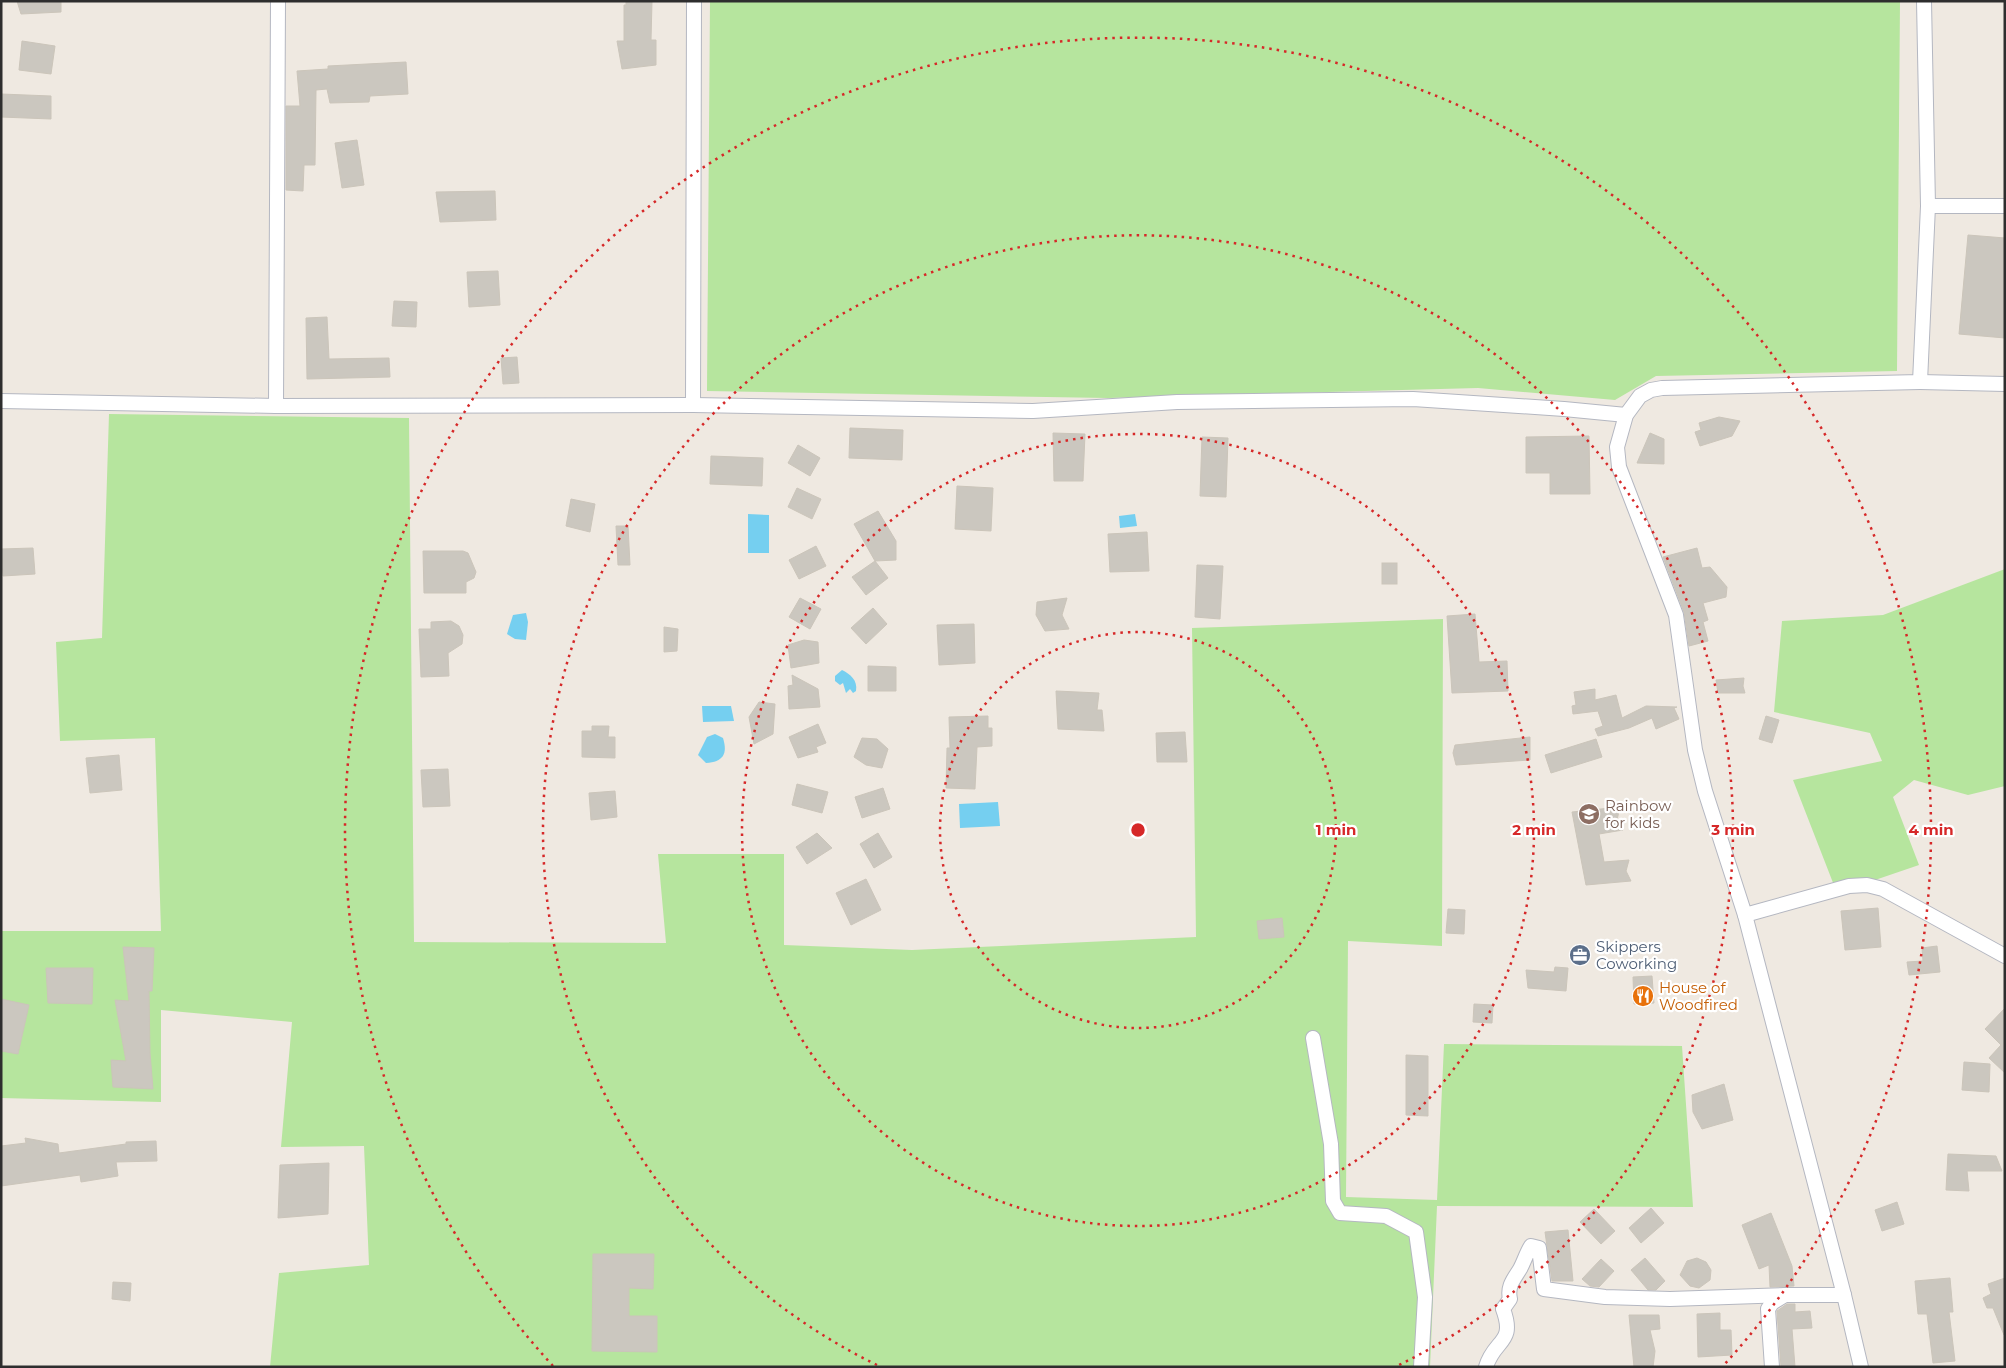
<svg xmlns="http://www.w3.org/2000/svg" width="2006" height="1368" font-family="Montserrat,sans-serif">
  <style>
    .green { fill: #b6e59e }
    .water { fill: #75cff0 }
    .building { fill: #cbc7bf; stroke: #cbc5ba }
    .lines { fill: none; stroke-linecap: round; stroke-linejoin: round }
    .minor-casing { stroke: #b4b7c1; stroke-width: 16 }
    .minor { stroke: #fff; stroke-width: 14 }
    .ring { fill: none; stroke: #d62828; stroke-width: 2.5; stroke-dasharray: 2.5 5 }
    .labels { text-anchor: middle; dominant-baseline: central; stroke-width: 4.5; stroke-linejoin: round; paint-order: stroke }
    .education-label { font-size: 15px; fill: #785e54; stroke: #fff; text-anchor: start }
    .service-label { font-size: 15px; fill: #4e5e75; stroke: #fff; text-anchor: start }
    .food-label { font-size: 15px; fill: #c56008; stroke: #fff; text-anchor: start }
    .centre { fill: #d62828; stroke: #fff; stroke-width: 2.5 }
    .ring-label { font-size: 15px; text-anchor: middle; font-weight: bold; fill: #d62828; stroke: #fff; stroke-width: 4.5; stroke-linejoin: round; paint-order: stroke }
  </style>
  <rect width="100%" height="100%" fill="#efe9e1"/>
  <g class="green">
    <path d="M710,1H1900L1897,371L1656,376L1615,400L1478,388L1108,398L707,391Z"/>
    <path d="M109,414L409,418L414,942L666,943L658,854H784V945L912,950L1196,937L1192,628L1443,619L1442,946L1348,941L1346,1197L1437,1200L1444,1044L1682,1046L1693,1207L1437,1206L1430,1367H270L279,1273L369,1265L364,1146L281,1147L292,1022L161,1010V1102L1,1098V931H161L155,738L60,741L56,642L102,638Z"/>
    <path d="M2005,569V786L1968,795L1914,780L1893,797L1919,865L1837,893L1793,780L1882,761L1870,733L1774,712L1782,621L1883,615Z"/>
  </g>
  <g class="water">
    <path d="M748,514L769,515V553H748Z"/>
    <path d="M1135,514L1137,526L1120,528L1119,516Z"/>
    <path d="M526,613L528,622L526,640L515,639L507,634L513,615Z"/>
    <path d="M842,670C850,674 858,680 856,691L853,693L850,689L846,693L843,683L840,685L835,681V676Z"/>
    <path d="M702,706H731L734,721L703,722Z"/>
    <path d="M715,734L723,738C728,754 723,762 706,763L698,755L707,737Z"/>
    <path d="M998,802L1000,826L960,828L959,804Z"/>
  </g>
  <g class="building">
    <path d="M17,1H61V12L21,14Z"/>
    <path d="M626,1H652L651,40H656V65L622,69L617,41H624V5H626Z"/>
    <path d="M22,41L55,46L51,74L19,70Z"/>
    <path d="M406,62L408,94L370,96L369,102L330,103L327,89L316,90L315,165H304L303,191L286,190V106H300L297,71L328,69V66Z"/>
    <path d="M1,94L51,96V119L1,117Z"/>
    <path d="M357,140L364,185L342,188L335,143Z"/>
    <path d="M495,191L496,220L440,222L436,192Z"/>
    <path d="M1968,235L2005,238V338L1959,334Z"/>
    <path d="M498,271L500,305L469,307L467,272Z"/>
    <path d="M394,301L417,302L416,327L392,326Z"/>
    <path d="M327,317L329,359L389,358L390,377L307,379L306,318Z"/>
    <path d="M517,357L519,383L503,384L501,358Z"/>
    <path d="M1719,417L1740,421L1732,436L1700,446L1695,432L1701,430L1699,423Z"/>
    <path d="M850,428L903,430L902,460L849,458Z"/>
    <path d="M1053,433L1085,434L1083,481H1054Z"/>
    <path d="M1650,433L1664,439V464L1637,463Z"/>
    <path d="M1589,436L1590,494H1550V473H1526V437Z"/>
    <path d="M1202,437L1228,438L1226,497L1200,496Z"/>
    <path d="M798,445L820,458L810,476L788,463Z"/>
    <path d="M711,456L763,458L762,486L710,484Z"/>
    <path d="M957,486L993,488L991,531L955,529Z"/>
    <path d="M797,488L821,499L812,519L788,507Z"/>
    <path d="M571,499L595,504L590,532L566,526Z"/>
    <path d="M878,511L896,541V560L875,561L854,524Z"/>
    <path d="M616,526H628L630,565H618Z"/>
    <path d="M1147,532L1149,571L1110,572L1108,534Z"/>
    <path d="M816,546L826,566L799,579L789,560Z"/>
    <path d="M33,548L35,574L3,576L1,549Z"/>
    <path d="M1697,548L1702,568L1710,567L1727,587L1726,597L1703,603L1708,620L1703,622L1708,641L1689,646L1684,612L1663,557Z"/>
    <path d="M423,551H463L468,553L476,572L474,578L466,582V593H424Z"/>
    <path d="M875,561L888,578L866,595L852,577Z"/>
    <rect x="1382" y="563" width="15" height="21"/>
    <path d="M1197,565L1223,566L1220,619L1195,617Z"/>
    <path d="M800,598L821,609L810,629L789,617Z"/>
    <path d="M1067,598L1062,615L1069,629L1045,631L1036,615L1037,602Z"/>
    <path d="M873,608L887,624L866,644L851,628Z"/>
    <path d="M1475,614L1479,662L1507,661L1508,691L1452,693L1447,616Z"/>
    <path d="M451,621L459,626L463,635L462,644L448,653L449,676L421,677L419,629H431V622Z"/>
    <path d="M974,624L975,663L939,665L937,625Z"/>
    <path d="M664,627L678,629L677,651L664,652Z"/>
    <path d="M804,640L818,642L819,663L791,668L788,645Z"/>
    <path d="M868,666L896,667V691H868Z"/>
    <path d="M792,675L818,689L820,707L789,709L788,686L793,685Z"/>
    <path d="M1744,678L1743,686L1745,693H1718L1716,680Z"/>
    <path d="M1595,689V700L1616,695L1622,718L1646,706L1677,707L1674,708L1679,719L1656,729L1652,718L1629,728L1598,736L1595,729L1603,726L1598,711L1573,714L1572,706L1576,705L1574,692Z"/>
    <path d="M1056,691L1099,693L1097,710H1102L1104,731L1058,729Z"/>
    <path d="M759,702L775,704L773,734L754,744L749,717Z"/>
    <path d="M988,716V728H992V746L977,747L975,789L946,788L947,748H950L949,717Z"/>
    <path d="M1766,716L1779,720L1772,743L1759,739Z"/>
    <path d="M818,724L826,743L816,747L818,752L798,758L789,737Z"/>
    <path d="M592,726H609L608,737H615V758L582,757V731H592Z"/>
    <path d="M1185,732L1187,762H1157L1156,733Z"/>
    <path d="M1530,737V760L1456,765L1453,753L1455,745Z"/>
    <path d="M862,738L877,739L888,749L882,768L866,765L854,757Z"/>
    <path d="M1596,739L1602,757L1551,773L1545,755Z"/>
    <path d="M119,755L122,790L90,793L86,758Z"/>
    <path d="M448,769L450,806L423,807L421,770Z"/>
    <path d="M797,784L828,792L822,813L792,805Z"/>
    <path d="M883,788L890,809L862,818L855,797Z"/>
    <path d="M615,791L617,817L591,820L589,793Z"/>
    <path d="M1620,807L1617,820L1623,830L1599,834L1604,862L1629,860L1626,871L1631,881L1586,885L1572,812Z"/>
    <path d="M817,833L832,848L807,864L796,847Z"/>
    <path d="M878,833L892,857L874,868L860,844Z"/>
    <path d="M866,879L881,910L851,925L836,893Z"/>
    <path d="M1878,908L1881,947L1845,950L1841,911Z"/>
    <path d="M1448,909L1465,910L1464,934L1446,933Z"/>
    <path d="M1282,918L1284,937L1259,939L1257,921Z"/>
    <path d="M1937,946L1940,972L1909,975L1907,962L1923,961L1922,948Z"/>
    <path d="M123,947L154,948L152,991H149L150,1053L153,1089L113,1087L111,1060L126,1061L115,1000L129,1001Z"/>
    <path d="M1555,967L1568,968L1566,991L1528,988L1526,970L1554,972Z"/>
    <path d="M46,968H93L92,1004L48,1003Z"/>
    <path d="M1652,976L1654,1003L1634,1004L1633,977Z"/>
    <path d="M1,999L29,1005L18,1054L1,1051Z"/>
    <path d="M1474,1004L1493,1005L1492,1023L1473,1022Z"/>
    <path d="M2005,1008V1073L1989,1058L2001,1045L1985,1029Z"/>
    <path d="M1406,1055L1428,1056V1116L1406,1115Z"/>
    <path d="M1964,1062L1990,1064L1989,1092L1962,1090Z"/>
    <path d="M1724,1084L1733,1120L1702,1129L1693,1112L1692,1095Z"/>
    <path d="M25,1138L58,1144L59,1153L126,1144V1142L156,1141L157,1161L116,1162L118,1176L81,1182L80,1175L1,1186V1146L26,1143Z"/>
    <path d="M1948,1154L1996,1156L2002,1171H1967L1969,1191L1946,1190Z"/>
    <path d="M329,1163L328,1214L278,1218L280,1165Z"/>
    <path d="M1897,1202L1904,1224L1882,1231L1875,1210Z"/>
    <path d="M1651,1208L1664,1223L1641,1243L1629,1228Z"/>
    <path d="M1594,1209L1615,1231L1601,1244L1580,1222Z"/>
    <path d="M1771,1213L1792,1266L1794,1286L1770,1287L1769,1265L1759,1269L1742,1225Z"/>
    <path d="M1568,1230L1573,1281H1552L1545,1232Z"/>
    <path d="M593,1254H654L653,1289L629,1288V1316H657V1352L592,1351Z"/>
    <path d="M1645,1258L1665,1281L1656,1290H1648L1631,1270Z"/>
    <path d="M1697,1258L1706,1262L1711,1270L1710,1280L1699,1288L1690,1286L1680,1275L1687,1261Z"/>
    <path d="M1601,1259L1614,1271L1599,1287L1590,1286L1582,1279Z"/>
    <path d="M1950,1278L1953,1312H1949L1955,1361L1933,1363L1927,1314H1918L1915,1281Z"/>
    <path d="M2005,1278V1335H2004L1993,1308H1987L1983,1298L1991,1294L1988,1284Z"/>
    <path d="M113,1282L131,1283L130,1301L112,1299Z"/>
    <path d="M1787,1304H1795V1312L1810,1311L1812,1328L1792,1329L1795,1367H1781L1777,1311Z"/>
    <path d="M1720,1313V1330H1731L1732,1355L1698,1357L1697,1314Z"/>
    <path d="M1629,1315H1659L1660,1329L1650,1330L1655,1351L1653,1367H1634Z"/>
  </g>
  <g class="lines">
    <g class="minor-casing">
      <g id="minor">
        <path d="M1928,206H2005"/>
        <path d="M1920,382L2005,384"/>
        <path d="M1,401L276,406L693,405L1033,411L1177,402L1413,399L1564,409L1626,415"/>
        <path d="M693,405L694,1"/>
        <path d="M276,406L278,1"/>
        <path d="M1745,915L1849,886L1867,885L1883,889L2005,956"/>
        <path d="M1313,1038L1331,1144L1333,1201L1340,1213L1386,1216L1416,1232L1425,1297L1421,1367"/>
        <path d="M1486,1367C1494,1339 1516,1344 1503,1309L1510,1299C1507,1286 1514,1279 1520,1269C1524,1262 1526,1254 1531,1246L1539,1248L1544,1289L1605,1297L1670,1299L1786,1295H1844"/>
        <path d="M1772,1367L1768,1309L1772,1303L1785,1295"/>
        <path d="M1861,1367L1844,1295L1745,915L1705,791L1695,750L1676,615L1619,467L1617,447L1626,415L1640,396L1651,390L1662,388L1920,382L1928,206L1924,1"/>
      </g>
    </g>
    <use href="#minor" class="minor"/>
  </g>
  <g class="ring">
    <circle cx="1138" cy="830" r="198"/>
    <circle cx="1138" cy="830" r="396"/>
    <path d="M877 1365A595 595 0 1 1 1399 1365"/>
    <path d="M553 1366A793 793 0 1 1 1723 1366"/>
  </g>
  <defs>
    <g id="school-disc" transform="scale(1.125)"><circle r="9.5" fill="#8d6e63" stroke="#fff"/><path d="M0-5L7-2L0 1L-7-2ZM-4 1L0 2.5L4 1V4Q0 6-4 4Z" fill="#fff"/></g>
    <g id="office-disc" transform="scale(1.125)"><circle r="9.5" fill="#5c6f8a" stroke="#fff"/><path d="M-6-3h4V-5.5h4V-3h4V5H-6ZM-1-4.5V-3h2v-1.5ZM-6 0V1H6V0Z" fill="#fff"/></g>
    <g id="restaurant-disc" transform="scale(1.125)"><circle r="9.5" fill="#e8710a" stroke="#fff"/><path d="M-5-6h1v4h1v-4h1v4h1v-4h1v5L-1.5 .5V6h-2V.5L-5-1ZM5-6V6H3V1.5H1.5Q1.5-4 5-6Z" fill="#fff"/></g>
  </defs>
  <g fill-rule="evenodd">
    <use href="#school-disc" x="1589" y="814"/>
    <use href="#office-disc" x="1580" y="955"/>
    <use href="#restaurant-disc" x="1643" y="996"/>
  </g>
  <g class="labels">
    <g class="education-label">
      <text x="1605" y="805">Rainbow<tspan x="1605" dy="17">for kids</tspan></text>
    </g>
    <g class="service-label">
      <text x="1596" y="946">Skippers<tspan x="1596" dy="17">Coworking</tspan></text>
    </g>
    <g class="food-label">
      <text x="1659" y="987">House of<tspan x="1659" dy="17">Woodfired</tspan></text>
    </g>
  </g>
  <circle cx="1138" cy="830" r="8" class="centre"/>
  <g class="ring-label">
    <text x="1336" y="835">1 min</text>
    <text x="1534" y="835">2 min</text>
    <text x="1733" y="835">3 min</text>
    <text x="1931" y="835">4 min</text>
  </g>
  <rect width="2006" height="1368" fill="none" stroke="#2e2e2e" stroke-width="5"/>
</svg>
